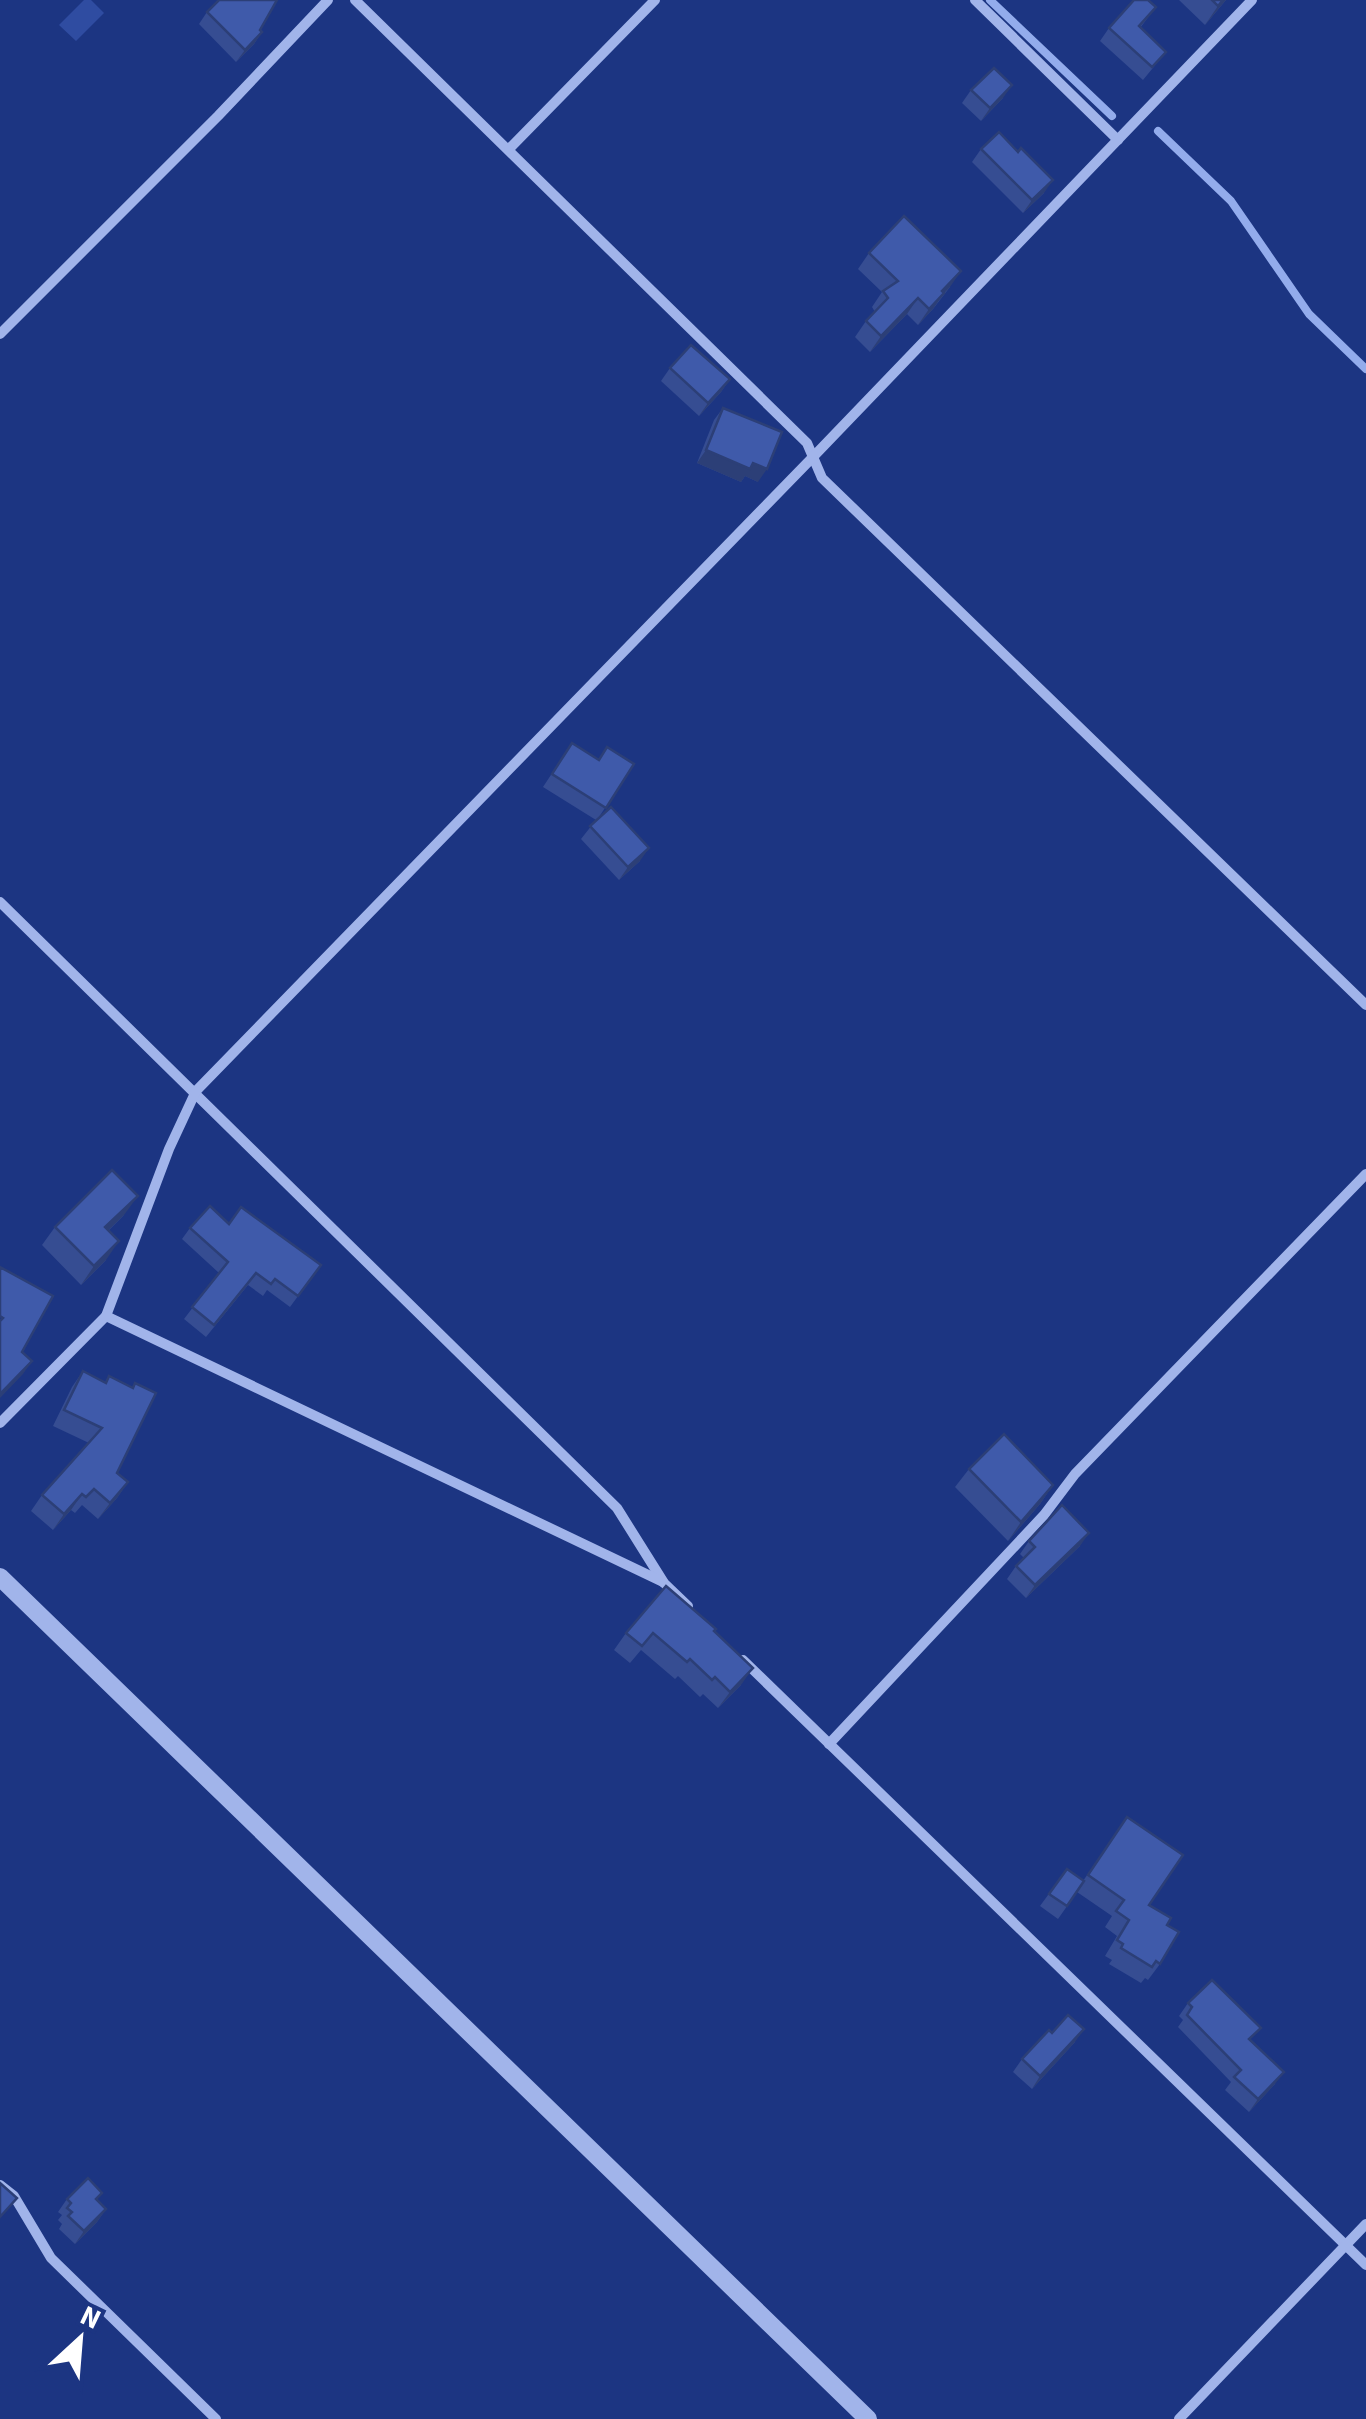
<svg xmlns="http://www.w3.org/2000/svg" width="1366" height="2419" font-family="'Source Sans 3',sans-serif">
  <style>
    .green { fill: #2f4ca1 }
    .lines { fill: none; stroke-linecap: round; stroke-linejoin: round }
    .stream { stroke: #93acec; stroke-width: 8 }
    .minor { stroke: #a1b4ea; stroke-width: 10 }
    .tertiary { stroke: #a1b4ea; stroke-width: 18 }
    .wall { fill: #364d92 }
    .shaded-wall { fill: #2c3f77 }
    .building { fill: #3f5aaa; stroke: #2c3f77; stroke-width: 2.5 }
  </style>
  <rect width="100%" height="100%" fill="#1c3582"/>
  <path class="green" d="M84,0H91L104,13L76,41L59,25Z"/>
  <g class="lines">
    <g class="stream">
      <path d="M990,0L1112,116"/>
      <path d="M1158,131L1231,201L1309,314L1366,369"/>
    </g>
    <g class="minor">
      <path d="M355,0L807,443L822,478L1366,1005"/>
      <path d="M975,0L1118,140"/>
      <path d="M509,149L655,0"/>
      <path d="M0,334L218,116L328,0"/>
      <path d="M0,902L617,1508L664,1583L688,1606"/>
      <path d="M106,1316L663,1582"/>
      <path d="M0,1423L106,1316L169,1149L196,1091L813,457L1252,0"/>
      <path d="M743,1660L1366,2265"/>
      <path d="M829,1744L1044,1515L1075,1474L1366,1174"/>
      <path d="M0,2185L14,2196L51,2258L216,2419"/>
      <path d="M1179,2419L1366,2224"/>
    </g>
    <path class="tertiary" d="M0,1577L868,2419"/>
  </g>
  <g class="wall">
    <path d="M1179,0H1226L1205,25Z"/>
    <path d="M1156,7L1140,28L1166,52L1143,80L1100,41L1109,28Z"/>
    <path d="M207,12L260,30L262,32L254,44L236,62L199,24Z"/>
    <path d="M971,90L1003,98L981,121L962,103Z"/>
    <path d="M981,149L1044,193L1023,213L972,162Z"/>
    <path d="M869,253L950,287L933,309L918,325L907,314L870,352L855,337L866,321L875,312L872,307L882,292L858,269Z"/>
    <path d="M670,368L730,379L721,392L699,416L661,381Z"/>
    <path d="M723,408L758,482L745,476L741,482L697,463L714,420Z"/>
    <path d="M572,743L598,759L634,764L597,820L640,861L619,880L581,839L596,820L543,787Z"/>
    <path d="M124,1215L109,1230L106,1260L81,1285L42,1245L55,1227Z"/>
    <path d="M229,1224L321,1265L290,1307L267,1290L263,1296L248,1285L206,1337L184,1319L219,1273L182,1239L190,1228Z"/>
    <path d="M83,1371L105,1382L109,1376L117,1473L128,1482L117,1498L98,1519L82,1505L75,1513L71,1510L53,1530L31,1511L42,1495L89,1443L53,1426L72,1387Z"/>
    <path d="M969,1469L1053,1485L1040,1504L1008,1541L955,1487Z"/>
    <path d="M1029,1541L1080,1546L1026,1598L1007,1579L1016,1566L1024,1558L1020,1554Z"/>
    <path d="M714,1631L741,1685L718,1708L703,1694L700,1697L678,1676L675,1679L641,1650L630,1663L614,1650L626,1633Z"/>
    <path d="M1127,1817L1149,1905L1167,1925L1160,1964L1148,1980L1145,1978L1141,1983L1109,1964L1112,1960L1105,1956L1117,1936L1105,1927L1112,1916L1077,1892L1058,1919L1040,1906L1067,1869L1083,1881Z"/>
    <path d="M1188,2003L1251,2041L1275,2084L1249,2112L1225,2090L1231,2082L1178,2027L1183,2020L1179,2016Z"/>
    <path d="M1052,2033L1075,2042L1032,2089L1013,2072L1022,2059Z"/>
    <path d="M67,2199L97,2200L106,2209L97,2222L75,2244L59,2229L62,2224L58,2220L62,2215L58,2212Z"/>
  </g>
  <g class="shaded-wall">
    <path d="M1223,0H1226L1205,25L1218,6Z"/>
    <path d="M262,32L254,44L236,62L245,50Z"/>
    <path d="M1012,85L1003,98L981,121L990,108Z"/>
    <path d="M1053,180L1044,193L1023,213L1032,200Z"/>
    <path d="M961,271L950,287L931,307L942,291Z"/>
    <path d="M944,293L933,309L918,325L929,309Z"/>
    <path d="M918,298L907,314L870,352L881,336Z"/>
    <path d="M730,379L721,392L699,416L708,403Z"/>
    <path d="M706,450L753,463L767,469L758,482L745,476L741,482L697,463Z"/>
    <path d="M649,848L640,861L619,880L628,867Z"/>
    <path d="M138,1196L124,1215L92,1246L105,1227Z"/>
    <path d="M119,1241L106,1260L81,1285L94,1266Z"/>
    <path d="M32,1361L23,1374L0,1398V1394Z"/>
    <path d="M128,1482L117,1498L98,1519L110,1503Z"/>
    <path d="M1053,1485L1040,1504L1008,1541L1021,1522Z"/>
    <path d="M82,1494L71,1510L53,1530L64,1514Z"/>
    <path d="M1089,1533L1080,1546L1026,1598L1035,1585Z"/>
    <path d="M753,1668L741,1685L718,1708L730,1692Z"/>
    <path d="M1084,2029L1075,2042L1032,2089L1040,2076Z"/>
    <path d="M1284,2072L1275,2084L1249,2112L1258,2099Z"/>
    <path d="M106,2209L97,2222L75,2244L84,2231Z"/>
  </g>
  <g class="building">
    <path d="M219,0H277L260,30L262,32L245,50L207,12Z"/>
    <path d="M1134,0H1148L1156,7L1139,26L1166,52L1152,67L1109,28Z"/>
    <path d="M1212,0H1223L1218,6Z"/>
    <path d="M994,68L1012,85L990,108L971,90Z"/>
    <path d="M999,132L1018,152L1021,148L1053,180L1032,200L981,149Z"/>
    <path d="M904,216L961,271L942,291L944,293L929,309L918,298L881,336L866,321L888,298L883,291L898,281L869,253Z"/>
    <path d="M691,345L730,379L708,403L670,368Z"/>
    <path d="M723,408L782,432L767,469L753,463L750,469L706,450Z"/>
    <path d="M572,743L599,760L607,747L634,764L606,808L552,774Z"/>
    <path d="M611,807L649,848L628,867L590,826Z"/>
    <path d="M112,1170L138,1196L105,1227L119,1241L94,1266L55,1227Z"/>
    <path d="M210,1206L229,1224L241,1207L321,1265L298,1296L275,1279L271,1284L256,1273L214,1325L192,1307L228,1262L190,1228Z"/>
    <path d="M0,1267L53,1296L22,1352L32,1361L0,1394V1321L3,1318L0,1316Z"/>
    <path d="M83,1371L106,1383L109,1376L133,1388L135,1383L156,1393L117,1473L128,1482L110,1503L94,1489L86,1497L82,1494L64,1514L42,1495L102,1428L64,1410Z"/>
    <path d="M1004,1434L1053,1485L1021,1522L969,1469Z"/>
    <path d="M1062,1505L1089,1533L1035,1585L1016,1566L1035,1547L1029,1541Z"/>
    <path d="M666,1586L716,1629L714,1631L753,1668L730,1692L715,1677L712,1680L690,1659L687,1662L653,1633L642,1646L626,1633Z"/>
    <path d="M1127,1817L1183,1855L1149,1905L1171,1918L1167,1925L1179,1932L1160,1964L1156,1961L1152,1967L1121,1948L1123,1944L1117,1940L1129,1920L1116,1911L1124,1900L1088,1875Z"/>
    <path d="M1067,1869L1084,1881L1067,1906L1049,1894Z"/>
    <path d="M1212,1980L1261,2028L1249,2039L1284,2072L1258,2099L1234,2077L1241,2070L1187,2015L1192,2007L1188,2003Z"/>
    <path d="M1068,2015L1084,2029L1040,2076L1022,2059L1049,2030L1052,2033Z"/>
    <path d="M88,2178L102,2193L96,2199L106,2209L84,2231L68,2216L72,2212L67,2208L71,2203L67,2199Z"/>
    <path d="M0,2183L17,2198L0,2217Z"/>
  </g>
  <g transform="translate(80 2339) rotate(26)" stroke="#1c3582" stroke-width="8" paint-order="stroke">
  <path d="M0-8L18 38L0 25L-18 38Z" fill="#ffffff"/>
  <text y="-15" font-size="28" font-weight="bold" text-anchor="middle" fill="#ffffff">N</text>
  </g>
</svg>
